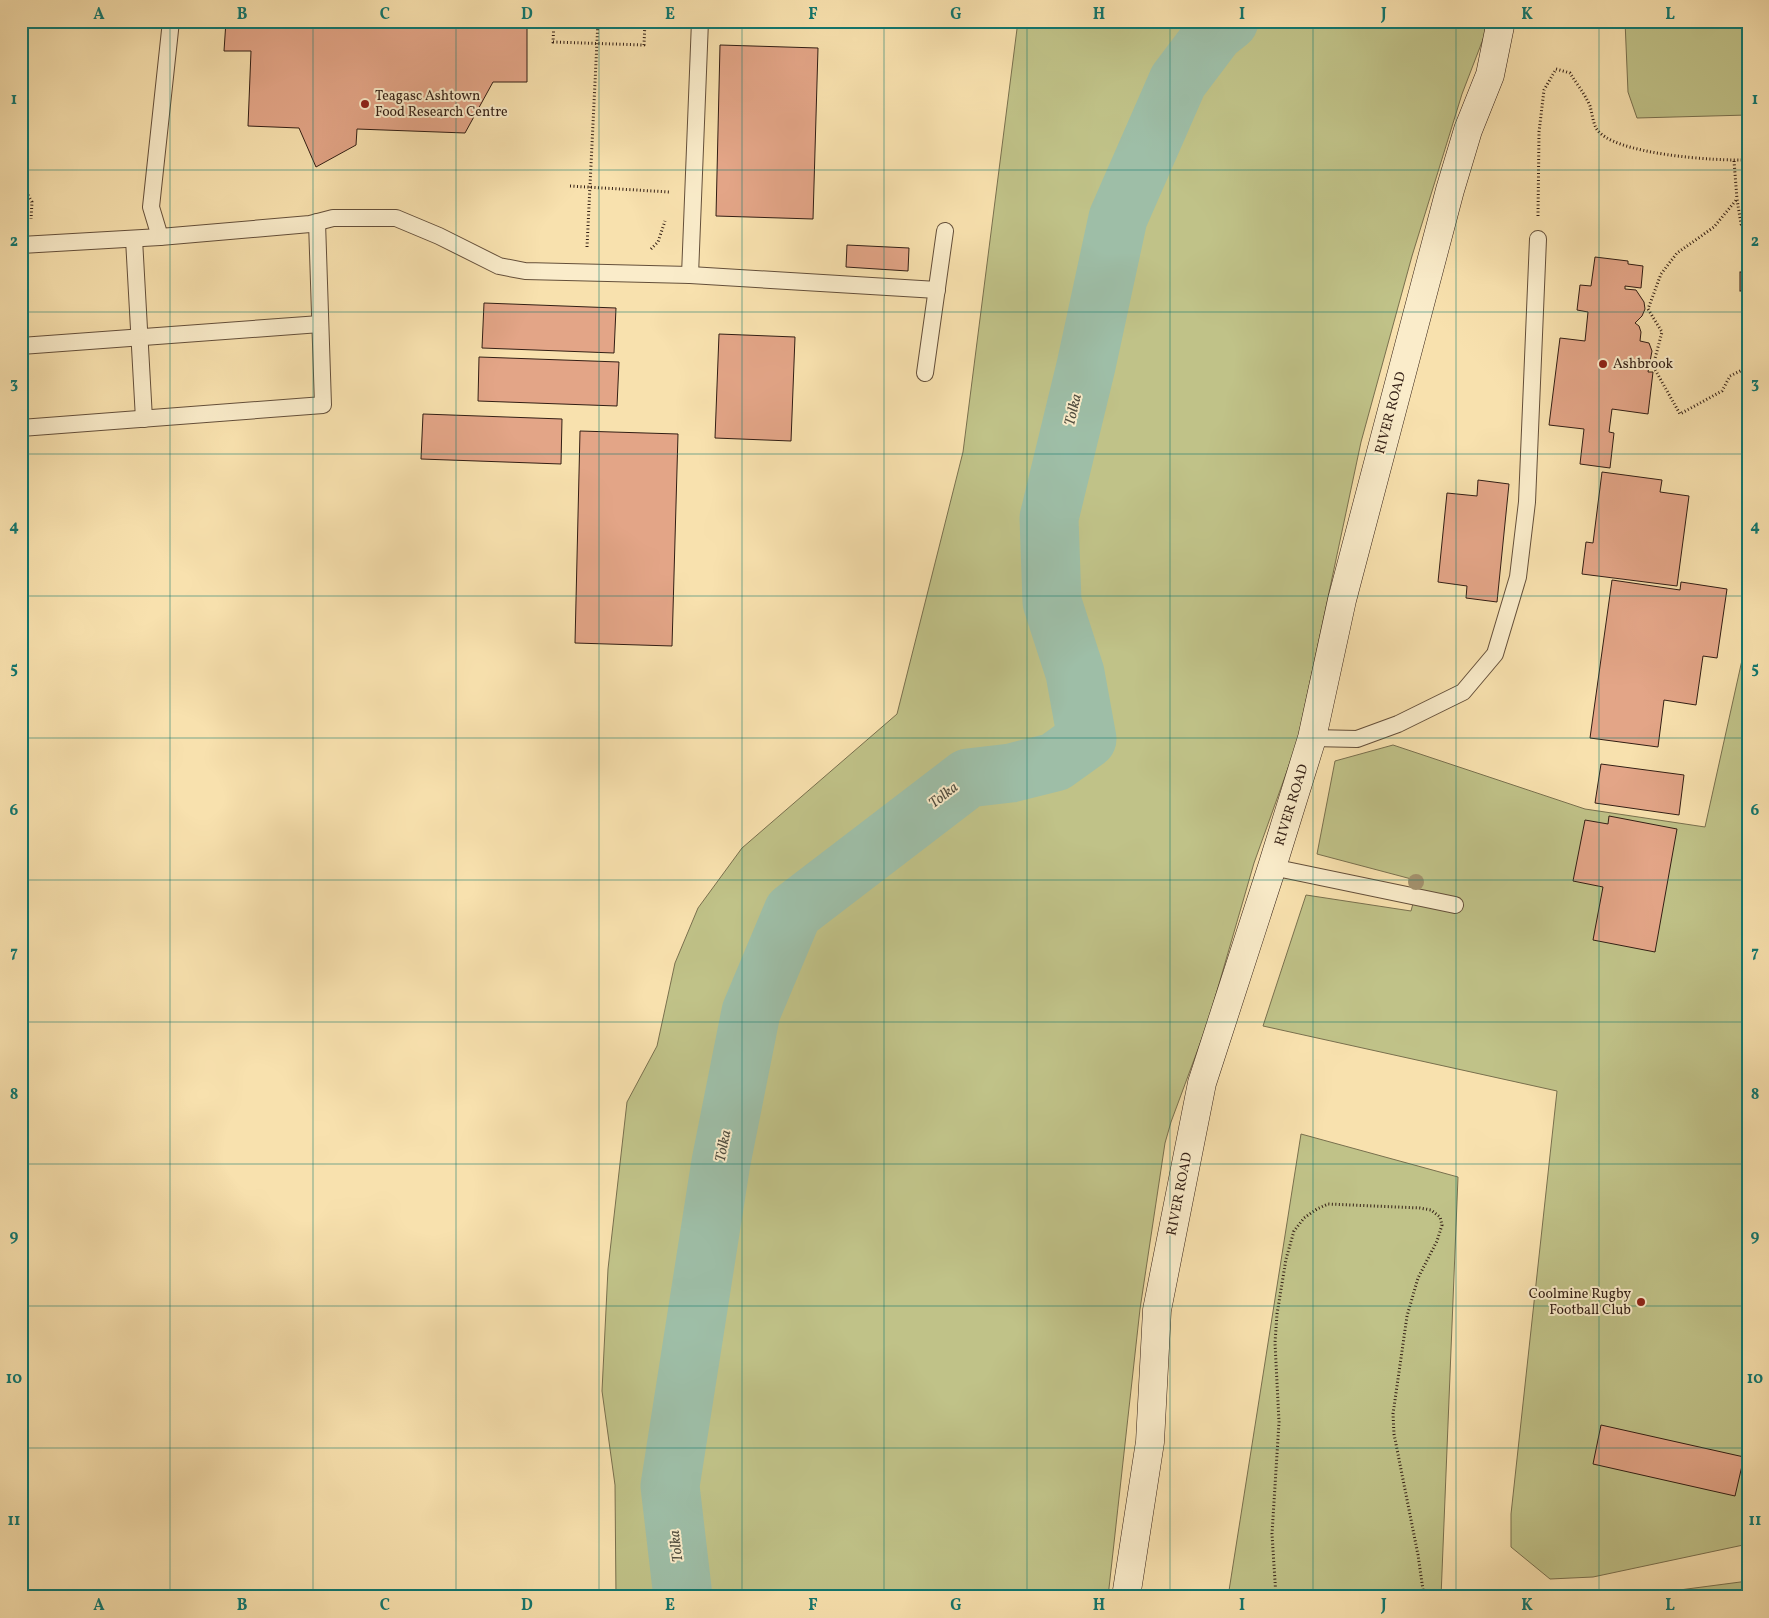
<svg xmlns="http://www.w3.org/2000/svg" width="1769" height="1618" font-family="Vollkorn,serif">
  <style>
    .green { fill: #c0c288; stroke: #79704e }
    .lines { fill: none; stroke-linecap: round; stroke-linejoin: round }
    .river { stroke: #9ebea7; stroke-width: 59 }
    .building { fill: #e3a587; stroke: #321e14 }
    .lane-casing { stroke: #644f3a; stroke-width: 18 }
    .secondary-casing { stroke: #321e14; stroke-width: 29 }
    .path { stroke: #321e14; stroke-width: 3; stroke-dasharray: 1 2.5; stroke-linecap: butt }
    .lane { stroke: #faecca; stroke-width: 16 }
    .secondary { stroke: #faecca; stroke-width: 28 }
    .tree { fill: #a3916d }
    .grid { fill: none; stroke: #0f766e; stroke-width: 1; stroke-opacity: 0.55 }
    .poi-dot { fill: #8f2418; stroke: #faecca; stroke-width: 2 }
    .labels { text-anchor: middle; dominant-baseline: central; stroke-width: 4; stroke-linejoin: round; paint-order: stroke }
    .poi-label { font-size: 14px; fill: #321e14; stroke: #faecca; text-anchor: start }
    .street-label { font-size: 14px; fill: #321e14; stroke: #faecca }
    .water-label { font-size: 15px; font-style: italic; fill: #524e40; stroke: #faecca }
    .neatline { fill: none; stroke: #0f766e; stroke-width: 2 }
    .grid-label { font-size: 16px; text-anchor: middle; font-weight: bold; fill: #0f766e }
  </style>
  <rect width="100%" height="100%" fill="#f8e1ae"/>
  <filter id="stains"><feTurbulence type="fractalNoise" baseFrequency=".004" numOctaves="4"/><feColorMatrix values="0 0 0 0 .2 0 0 0 0 .09 0 0 0 0 .02 0 0 0 .5 -.17"/></filter>
  <radialGradient id="worn" r=".72"><stop offset=".6" stop-color="#630" stop-opacity="0"/><stop offset="1" stop-color="#630" stop-opacity=".3"/></radialGradient>
  <g class="green">
    <path d="M1018,21H1490L1462,94L1412,256L1361,442L1297,743L1254,863L1208,1022L1171,1122L1165,1143L1140,1309L1108,1597H616L615,1485L602,1391L608,1269L627,1102L657,1046L675,963L698,908L742,848L897,714L963,452Z"/>
    <path d="M1625,21H1748V115L1637,118L1628,92Z"/>
    <path d="M1748,633V1544L1593,1577L1550,1579L1511,1547V1514L1557,1091L1263,1026L1306,895L1411,911L1419,881L1317,854L1335,761L1393,745L1585,809L1705,827Z"/>
    <path d="M1301,1134L1458,1177L1441,1597H1228Z"/>
    <path d="M1748,1581V1597H1626Z"/>
  </g>
  <g class="lines">
    <path class="river" d="M683,1597L670,1486L721,1162L751,1012L793,912L968,778L1011,773L1055,762L1087,739L1075,673L1052,602L1049,518L1086,366L1118,218L1178,81L1215,32L1229,21"/>
  </g>
  <g class="building">
    <path d="M226,21H494V24H527V82H493L465,133L357,129L356,145L316,167L299,128L248,126L251,51H224Z"/>
    <path d="M720,45L818,48L813,219L716,216Z"/>
    <path d="M847,245L909,248L908,271L846,267Z"/>
    <path d="M1595,257L1628,261V264L1643,266L1641,288L1625,286V289L1636,290L1644,302L1645,309L1642,316L1635,323L1639,326L1641,332L1640,341L1649,343L1652,351L1648,372H1653L1648,414L1612,409L1609,432L1614,433L1610,468L1580,464L1584,429L1549,425L1560,338L1585,341L1588,312L1577,310L1580,285L1591,286Z"/>
    <rect x="1740" y="272" width="8" height="19"/>
    <path d="M484,303L616,308L614,353L482,348Z"/>
    <path d="M719,334L795,337L791,441L715,438Z"/>
    <path d="M479,357L619,362L617,406L478,401Z"/>
    <path d="M423,414L562,419L561,464L421,459Z"/>
    <path d="M580,431L678,434L672,646L575,643Z"/>
    <path d="M1602,472L1662,480L1660,492L1689,496L1677,586L1582,574L1586,542L1593,543Z"/>
    <path d="M1478,480L1509,484L1497,602L1466,598L1467,586L1438,582L1447,493L1477,496Z"/>
    <path d="M1612,580L1680,590L1681,582L1727,589L1717,658L1703,656L1696,705L1664,700L1658,747L1590,738Z"/>
    <path d="M1601,764L1684,775L1679,815L1595,803Z"/>
    <path d="M1609,816L1677,829L1655,952L1593,940L1603,887L1573,881L1585,820L1608,824Z"/>
    <path d="M1601,1425L1744,1457L1735,1496L1593,1464Z"/>
  </g>
  <g class="lines">
    <g class="lane-casing">
      <g id="lane">
        <path d="M171,21L151,207L160,237L310,224L333,218H396L439,236L499,266L525,271L690,275L937,290"/>
        <path d="M134,239L144,419"/>
        <path d="M21,245L160,237"/>
        <path d="M690,275L700,21"/>
        <path d="M21,346L320,324"/>
        <path d="M925,373L945,231"/>
        <path d="M21,428L323,405L317,222"/>
        <path d="M1312,738L1357,739L1398,724L1463,692L1495,654L1518,577L1527,502L1538,239"/>
        <path d="M1272,867L1455,905"/>
      </g>
    </g>
    <g class="secondary-casing">
      <path id="secondary" d="M1126,1597L1150,1442L1157,1310L1202,1083L1272,867L1312,738L1342,600L1450,190L1468,130L1490,75L1501,21"/>
    </g>
    <g class="path">
      <path d="M554,21L553,42L644,45L645,21"/>
      <path d="M1734,161L1737,199"/>
      <path d="M21,183L32,202L31,219"/>
      <path d="M570,186L669,192"/>
      <path d="M1538,216L1539,132L1544,90L1556,69L1570,73C1576,83 1585,94 1590,106C1592,113 1593,122 1596,128C1611,155 1718,161 1748,160"/>
      <path d="M1748,233L1741,224L1737,199L1714,227L1677,253L1661,274L1648,309L1662,332L1653,366L1680,414L1722,391L1730,376L1748,367"/>
      <path d="M587,247L598,21"/>
      <path d="M651,249L658,242L665,221"/>
      <path d="M1276,1597L1272,1534L1279,1422L1275,1343L1277,1314L1286,1259L1294,1231L1304,1218L1317,1209L1328,1204L1420,1208L1431,1210L1440,1217L1442,1225L1437,1241L1418,1278L1407,1316L1393,1414L1394,1434L1418,1555L1424,1597"/>
    </g>
    <use href="#lane" class="lane"/>
    <use href="#secondary" class="secondary"/>
  </g>
  <circle class="tree" cx="1416" cy="882" r="8"/>
  <path class="grid" d="M170,21V1597M313,21V1597M456,21V1597M599,21V1597M742,21V1597M884,21V1597M1027,21V1597M1170,21V1597M1313,21V1597M1456,21V1597M1599,21V1597M21,170H1748M21,312H1748M21,454H1748M21,596H1748M21,738H1748M21,880H1748M21,1022H1748M21,1164H1748M21,1306H1748M21,1448H1748"/>
  <g class="poi-dot">
    <circle cx="365" cy="104" r="5"/>
    <circle cx="1603" cy="364" r="5"/>
    <circle cx="1641" cy="1302" r="5"/>
  </g>
  <g class="labels">
    <g class="poi-label">
      <text x="375" y="96">Teagasc Ashtown<tspan x="375" dy="16">Food Research Centre</tspan></text>
      <text x="1613" y="364">Ashbrook</text>
      <text x="1631" y="1294" text-anchor="end">Coolmine Rugby<tspan x="1631" dy="16">Football Club</tspan></text>
    </g>
    <g class="street-label">
      <text transform="translate(1391 413) rotate(-75)">RIVER ROAD</text>
      <text transform="translate(1292 805) rotate(-73)">RIVER ROAD</text>
      <text transform="translate(1180 1194) rotate(-79)">RIVER ROAD</text>
    </g>
    <g class="water-label">
      <text transform="translate(1074 410) rotate(-77)">Tolka</text>
      <text transform="translate(944 796) rotate(-38)">Tolka</text>
      <text transform="translate(724 1146) rotate(-79)">Tolka</text>
      <text transform="translate(677 1546) rotate(-97)">Tolka</text>
    </g>
  </g>
  <rect width="1769" height="1618" fill="none" stroke="#f8e1ae" stroke-width="55"/>
  <rect x="28" y="28" width="1714" height="1562" class="neatline"/>
  <g class="grid-label">
    <text x="99" y="19">A</text>
    <text x="242" y="19">B</text>
    <text x="385" y="19">C</text>
    <text x="527" y="19">D</text>
    <text x="670" y="19">E</text>
    <text x="813" y="19">F</text>
    <text x="956" y="19">G</text>
    <text x="1099" y="19">H</text>
    <text x="1242" y="19">I</text>
    <text x="1384" y="19">J</text>
    <text x="1527" y="19">K</text>
    <text x="1670" y="19">L</text>
    <text x="14" y="104">1</text>
    <text x="1755" y="104">1</text>
    <text x="14" y="246">2</text>
    <text x="1755" y="246">2</text>
    <text x="14" y="388">3</text>
    <text x="1755" y="388">3</text>
    <text x="14" y="531">4</text>
    <text x="1755" y="531">4</text>
    <text x="14" y="673">5</text>
    <text x="1755" y="673">5</text>
    <text x="14" y="815">6</text>
    <text x="1755" y="815">6</text>
    <text x="14" y="957">7</text>
    <text x="1755" y="957">7</text>
    <text x="14" y="1099">8</text>
    <text x="1755" y="1099">8</text>
    <text x="14" y="1241">9</text>
    <text x="1755" y="1241">9</text>
    <text x="14" y="1383">10</text>
    <text x="1755" y="1383">10</text>
    <text x="14" y="1525">11</text>
    <text x="1755" y="1525">11</text>
    <text x="99" y="1610">A</text>
    <text x="242" y="1610">B</text>
    <text x="385" y="1610">C</text>
    <text x="527" y="1610">D</text>
    <text x="670" y="1610">E</text>
    <text x="813" y="1610">F</text>
    <text x="956" y="1610">G</text>
    <text x="1099" y="1610">H</text>
    <text x="1242" y="1610">I</text>
    <text x="1384" y="1610">J</text>
    <text x="1527" y="1610">K</text>
    <text x="1670" y="1610">L</text>
  </g>
  <rect width="100%" height="100%" filter="url(#stains)"/>
  <rect width="100%" height="100%" fill="url(#worn)"/>
</svg>
